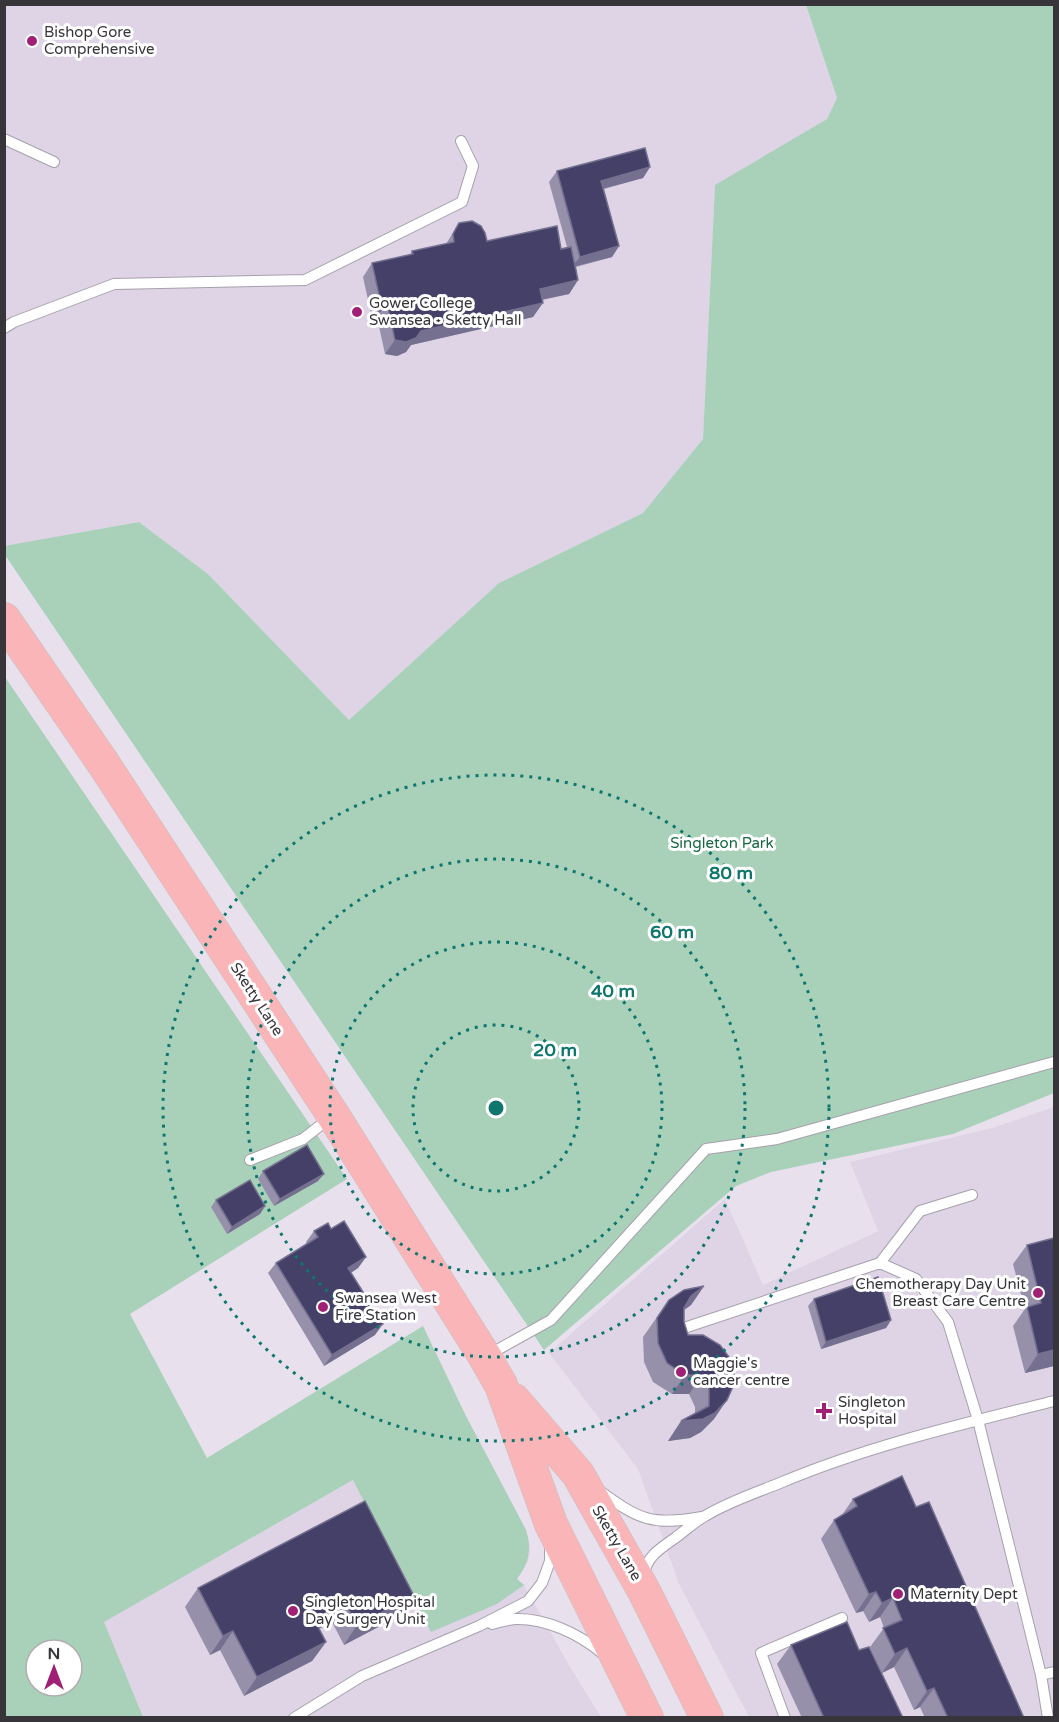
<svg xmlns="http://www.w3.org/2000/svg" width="1059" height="1722" font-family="'Varela Round',sans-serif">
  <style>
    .built { fill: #ded4e6 }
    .green { fill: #a9d1b9; fill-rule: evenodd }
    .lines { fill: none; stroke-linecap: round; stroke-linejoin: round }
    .lane-casing { stroke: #a6a0ab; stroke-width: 12 }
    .primary-casing { stroke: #c3c2c4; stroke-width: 34 }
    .lane { stroke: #fff; stroke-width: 10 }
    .primary { stroke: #fab5b8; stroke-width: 33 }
    .wall { fill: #9690aa }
    .shaded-wall { fill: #75708f }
    .building { fill: #444067; stroke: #75708f; stroke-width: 1.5 }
    .ring { fill: none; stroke: #0f766e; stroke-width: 3; stroke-dasharray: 3 6 }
    .poi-dot { fill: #9f2074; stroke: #fff; stroke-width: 2 }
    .labels { text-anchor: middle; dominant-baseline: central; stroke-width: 6; stroke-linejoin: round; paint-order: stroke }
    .poi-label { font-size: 15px; fill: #38353a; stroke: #fff; text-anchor: start }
    .park-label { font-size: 15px; fill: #176743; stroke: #fff }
    .street-label { font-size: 15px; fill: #38353a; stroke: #fff }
    .centre { fill: #0f766e; stroke: #fff; stroke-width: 3 }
    .ring-label { font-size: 18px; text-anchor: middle; font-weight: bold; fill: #0f766e; stroke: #fff; stroke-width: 6; stroke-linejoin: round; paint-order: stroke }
  </style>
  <rect width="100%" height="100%" fill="#e8e1ed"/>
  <g class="built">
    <path d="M4,5H806L837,98L827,119L715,186L703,439L643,513L499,583L349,720L208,574L139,522L5,546Z"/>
    <path d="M1054,1107V1717H749L679,1584L638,1469L549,1353L725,1199L763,1285L878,1231L850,1162L992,1128Z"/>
    <path d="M466,1416L526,1530L529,1541L530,1552L528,1562L517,1579L524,1585L570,1667L601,1717H5L4,1678L36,1686H72V1650H54Z"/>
  </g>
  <g class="green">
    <path d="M806,5H1054V1093L953,1134L771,1172L736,1186L544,1350L5,555L4,546L139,522L208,574L349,720L499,583L643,513L703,439L715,185L827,119L837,98Z"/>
    <path d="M5,677L347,1179L130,1314L207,1458L423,1326L466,1416L526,1530C532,1549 529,1563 517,1579L524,1585L497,1604L431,1632L353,1480L104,1622L143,1717L5,1718ZM36,1650H72V1686H36Z"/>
  </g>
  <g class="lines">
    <g class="lane-casing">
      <g id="lane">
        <path d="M4,139L54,162"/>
        <path d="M4,328L14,322L114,284L305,280L462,202L473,166L461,141"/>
        <path d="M250,1160L303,1139L331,1117"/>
        <path d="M880,1263L920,1211L972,1195"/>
        <path d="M687,1327L880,1263L916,1279L948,1322L978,1420L1041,1675L1048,1718"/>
        <path d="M488,1355L551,1320L706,1149L777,1139L1054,1062"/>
        <path d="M600,1491C639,1520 653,1526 702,1517"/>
        <path d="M644,1574C647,1556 661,1548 675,1538C685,1531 694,1522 705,1516C728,1502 755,1493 780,1483C868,1446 962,1424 1054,1401"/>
        <path d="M492,1624C499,1622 507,1620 515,1619C546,1618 579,1634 602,1653"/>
        <path d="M1041,1675L1054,1672"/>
        <path d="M294,1718L362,1676L479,1626L528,1601L542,1583L550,1561V1545"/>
        <path d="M785,1718L761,1653L842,1618"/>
      </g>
    </g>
    <g class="primary-casing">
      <g id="primary">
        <path d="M4,619L103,763L333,1115L485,1357L501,1385L551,1524L647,1718"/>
        <path d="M514,1400L578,1474L644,1591L707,1718"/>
      </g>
    </g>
    <use href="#lane" class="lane"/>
    <use href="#primary" class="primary"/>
  </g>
  <g class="wall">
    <path d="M650,167L643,178L604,189L619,246L612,257L576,267L578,280L569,294L542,300L533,317L411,345L406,352L397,356L385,354L377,317L372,318L363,277L372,263L410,255L412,251L446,244L459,223L487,241L561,249L567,247L549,182L557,171Z"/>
    <path d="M263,1171L318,1181L274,1206L258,1179Z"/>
    <path d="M216,1200L265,1206L260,1214L227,1234L211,1207Z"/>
    <path d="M331,1229L366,1257L358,1268L351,1273L375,1335L324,1366L268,1273L276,1263L307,1244L306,1242L314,1231Z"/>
    <path d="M1054,1238V1366L1025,1373L1013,1326L1025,1309L1013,1264L1027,1245Z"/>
    <path d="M704,1286L691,1305L684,1310V1322L688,1335H703L714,1419L701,1432L690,1438L668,1441L695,1414V1407L689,1394H672L653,1382L644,1362L643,1337L669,1300Z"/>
    <path d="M814,1299L891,1320L886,1328L821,1349L808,1306Z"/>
    <path d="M853,1499L916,1507L1024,1718H925L920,1707L914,1710L894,1667L882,1673L870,1647L884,1628L880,1617L869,1622L863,1611L856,1613L821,1539L834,1520L842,1515Z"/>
    <path d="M365,1501L401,1615L344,1645L332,1622L319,1629L326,1642L312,1661L244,1696L220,1650L210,1655L185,1607L198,1588Z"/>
    <path d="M791,1645L859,1650L903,1718H802L777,1664Z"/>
  </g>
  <g class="shaded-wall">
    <path d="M650,167L643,178L594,191L601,181Z"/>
    <path d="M619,246L612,257L572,267L580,257Z"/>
    <path d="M578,280L569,294L530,302L540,289Z"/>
    <path d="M387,303L377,317L372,318L381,304Z"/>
    <path d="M543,303L533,317L411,345L406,352L397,356L385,354L395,340L421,331Z"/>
    <path d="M324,1174L318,1181L274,1206L280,1199Z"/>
    <path d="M265,1206L260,1214L227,1234L232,1227Z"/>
    <path d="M366,1257L358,1268L341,1279L348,1268Z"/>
    <path d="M704,1286L691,1305L677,1315L691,1296Z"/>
    <path d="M891,1320L886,1328L821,1349L826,1342Z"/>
    <path d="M383,1324L375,1335L324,1366L332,1355Z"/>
    <path d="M1054,1350V1366L1025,1373L1038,1354Z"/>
    <path d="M685,1375H702L689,1394H672Z"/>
    <path d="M727,1400L714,1419L701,1432L690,1438L668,1441L681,1421Z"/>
    <path d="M876,1592L863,1611L856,1613L869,1594Z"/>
    <path d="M414,1596L401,1615L344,1645L357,1625Z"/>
    <path d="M893,1598L880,1617L869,1622L882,1603Z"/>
    <path d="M345,1603L332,1622L300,1638L314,1619Z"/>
    <path d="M233,1631L220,1650L210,1655L223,1636Z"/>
    <path d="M326,1642L312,1661L244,1696L257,1677Z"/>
    <path d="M907,1648L894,1667L882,1673L895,1654Z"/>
    <path d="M934,1688L920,1707L914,1710L927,1691Z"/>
  </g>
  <g class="building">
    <path d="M645,148L650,167L601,181L619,246L580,257L557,171Z"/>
    <path d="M472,221L481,226L485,233L487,241L557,226L561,249L571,247L578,280L540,289L543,303L421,331L416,338L406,342L395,340L387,303L381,304L372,263L413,254L412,251L454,242L453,234L459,223Z"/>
    <path d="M307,1145L324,1174L280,1199L263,1171Z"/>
    <path d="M250,1180L265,1206L232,1227L216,1200Z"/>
    <path d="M344,1221L366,1257L348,1268L383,1324L332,1355L276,1263L318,1237L314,1231L328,1223L331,1229Z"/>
    <path d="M1054,1238V1350L1038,1354L1027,1307L1041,1303L1027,1245Z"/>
    <path d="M878,1277L891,1320L826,1342L814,1299Z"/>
    <path d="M704,1286L691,1296L684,1308V1322L688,1335H703L720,1345L732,1361L735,1382L727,1400L715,1413L703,1419L681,1421L709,1406V1388L702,1375H685L667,1363L658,1343L657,1318L669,1300L684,1290Z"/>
    <path d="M902,1476L916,1507L929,1502L1024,1718H948L934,1688L927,1691L907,1648L895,1654L883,1628L902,1620L893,1598L882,1603L876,1592L869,1594L834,1520L857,1506L853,1499Z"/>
    <path d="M365,1501L414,1596L357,1625L345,1603L314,1619L326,1642L257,1677L233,1631L223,1636L198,1588Z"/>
    <path d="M847,1622L859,1650L869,1647L903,1718H824L791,1645Z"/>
  </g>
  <g class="ring">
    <circle cx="496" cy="1108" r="83"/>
    <circle cx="496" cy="1108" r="166"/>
    <circle cx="496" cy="1108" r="249"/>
    <circle cx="496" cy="1108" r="333"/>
  </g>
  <g class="poi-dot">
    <circle cx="32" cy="41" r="6"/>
    <circle cx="357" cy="312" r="6"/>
    <circle cx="1038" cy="1293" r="6"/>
    <circle cx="323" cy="1307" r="6"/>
    <circle cx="681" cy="1372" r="6"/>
    <path d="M821 1402h6v6h6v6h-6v6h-6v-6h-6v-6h6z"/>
    <circle cx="898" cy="1594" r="6"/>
    <circle cx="293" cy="1611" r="6"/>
  </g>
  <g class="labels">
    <g class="poi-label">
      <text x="44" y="32">Bishop Gore<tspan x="44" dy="17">Comprehensive</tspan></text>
      <text x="369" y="303">Gower College<tspan x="369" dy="17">Swansea - Sketty Hall</tspan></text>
      <text x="1026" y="1284" text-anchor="end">Chemotherapy Day Unit<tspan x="1026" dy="17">Breast Care Centre</tspan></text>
      <text x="335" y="1298">Swansea West<tspan x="335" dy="17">Fire Station</tspan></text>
      <text x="693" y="1363">Maggie's<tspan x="693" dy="17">cancer centre</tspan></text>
      <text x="838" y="1402">Singleton<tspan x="838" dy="17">Hospital</tspan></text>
      <text x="910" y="1594">Maternity Dept</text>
      <text x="305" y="1602">Singleton Hospital<tspan x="305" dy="17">Day Surgery Unit</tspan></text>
    </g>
    <g class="park-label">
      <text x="722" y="843">Singleton Park</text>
    </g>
    <g class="street-label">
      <text transform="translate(257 999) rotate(57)">Sketty Lane</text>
      <text transform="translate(617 1543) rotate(60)">Sketty Lane</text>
    </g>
  </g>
  <circle cx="496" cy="1108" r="9" class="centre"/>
  <g class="ring-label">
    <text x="731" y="879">80 m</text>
    <text x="672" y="938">60 m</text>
    <text x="613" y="997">40 m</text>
    <text x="555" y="1056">20 m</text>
  </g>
  <rect width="1059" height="1722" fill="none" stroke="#38353a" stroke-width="12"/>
  <g transform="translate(54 1668)"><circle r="28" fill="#ffffff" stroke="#afaeb0" stroke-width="1.5"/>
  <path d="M0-4.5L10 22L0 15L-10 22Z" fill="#9f2074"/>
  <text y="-9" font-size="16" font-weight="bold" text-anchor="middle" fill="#38353a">N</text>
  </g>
</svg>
